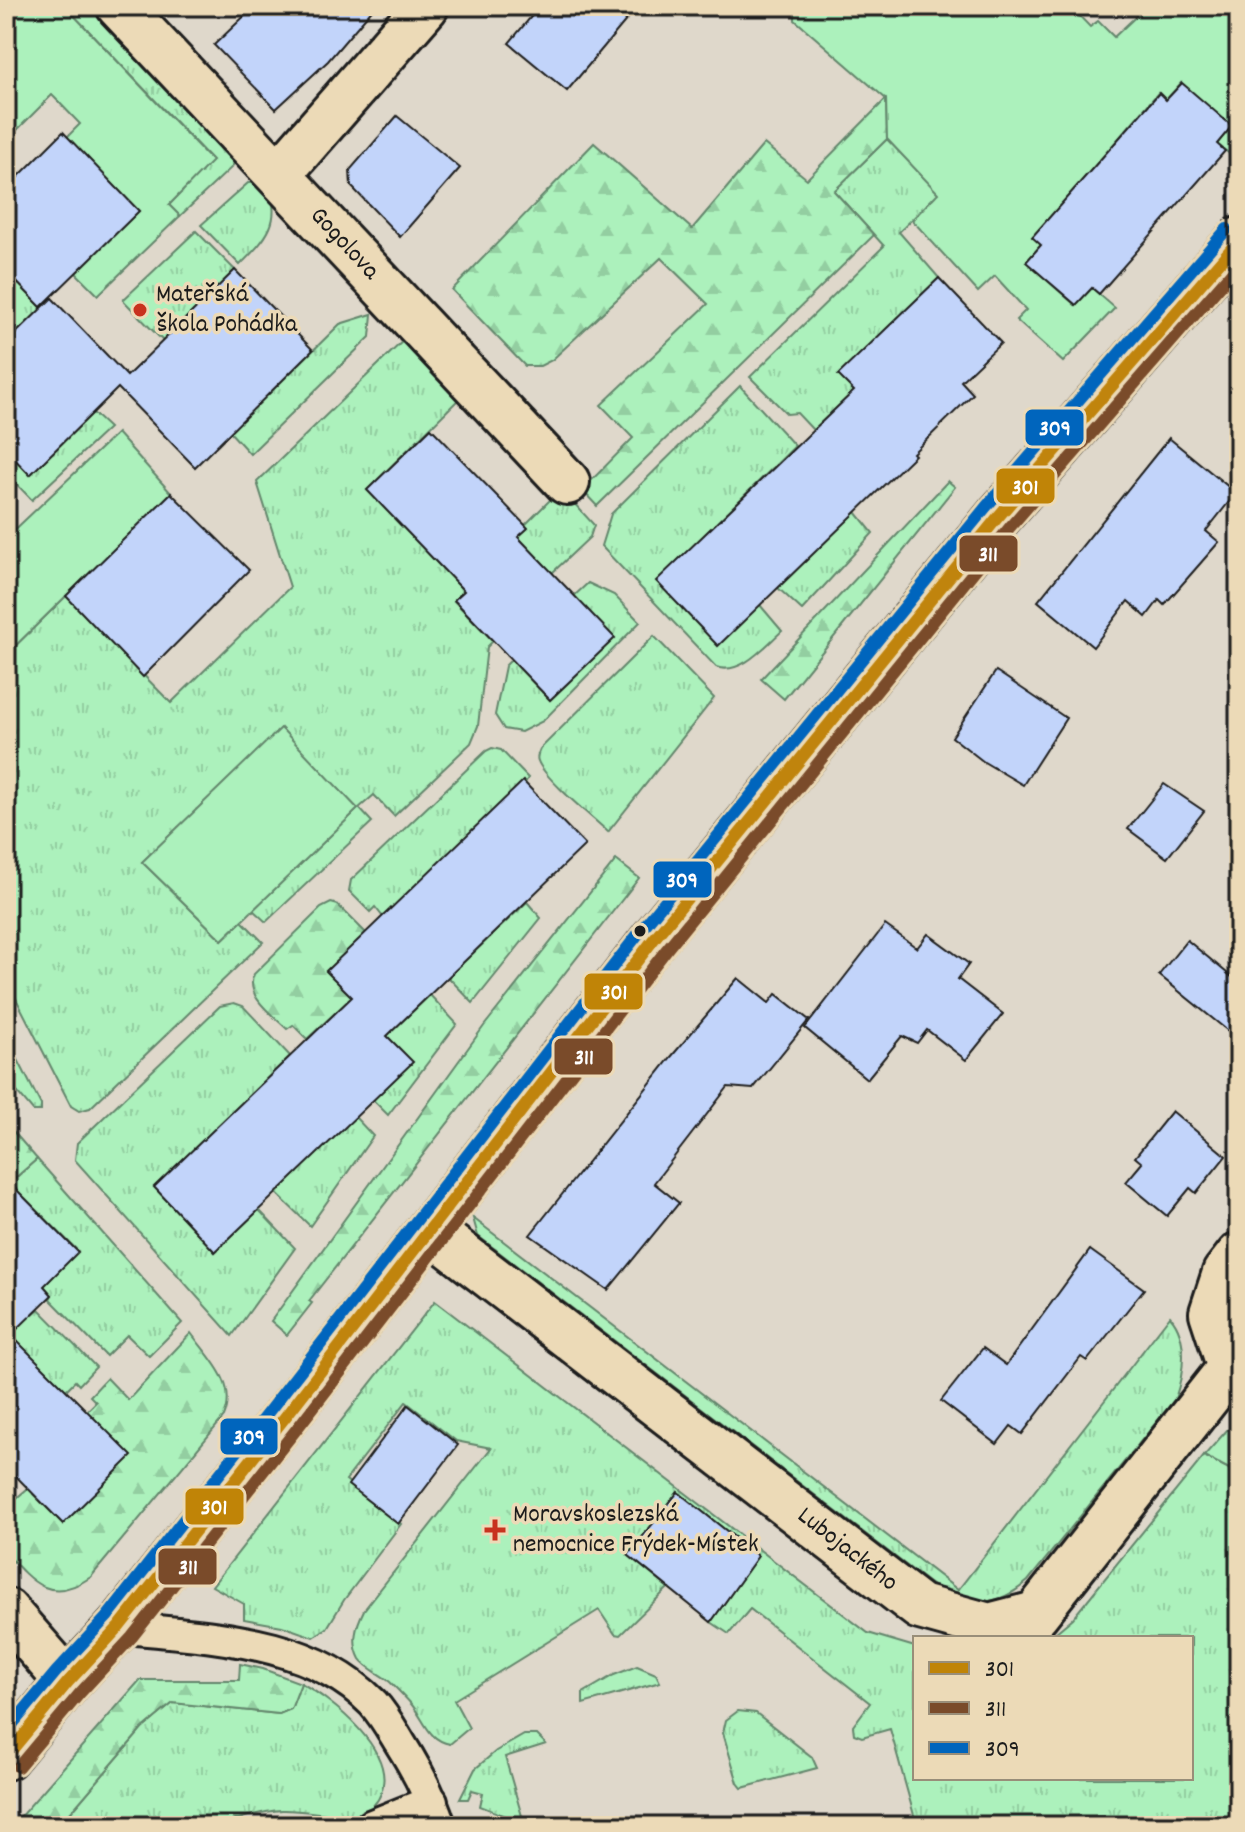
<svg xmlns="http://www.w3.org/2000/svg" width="1245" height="1832" font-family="Dekko,sans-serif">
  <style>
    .grass { fill: url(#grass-tufts); stroke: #64866c; stroke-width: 2 }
    .forest { fill: url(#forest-firs); stroke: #64866c; stroke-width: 2 }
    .garden { fill: #acf1bc; stroke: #64866c; stroke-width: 2 }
    .building { fill: #c2d4fa; stroke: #1c1c1c; stroke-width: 2 }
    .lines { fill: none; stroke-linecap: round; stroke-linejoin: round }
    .lane-casing { stroke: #1c1c1c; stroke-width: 36 }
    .street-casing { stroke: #1c1c1c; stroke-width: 50 }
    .lane { stroke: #ecdab7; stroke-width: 30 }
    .street { stroke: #ecdab7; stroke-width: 44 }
    .bus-1-casing { stroke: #ecdab7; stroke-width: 18 }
    .bus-2-casing { stroke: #ecdab7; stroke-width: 18 }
    .bus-3-casing { stroke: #ecdab7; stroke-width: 18 }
    .bus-1 { stroke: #c08407; stroke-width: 12 }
    .bus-2 { stroke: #7a4b2a; stroke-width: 12 }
    .bus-3 { stroke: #0065bd; stroke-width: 12 }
    .poi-dot { fill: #c8321e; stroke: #ecdab7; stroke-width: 3 }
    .bus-dot { fill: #1c1c1c; stroke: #ecdab7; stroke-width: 3 }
    .labels { text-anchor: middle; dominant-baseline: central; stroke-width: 7; stroke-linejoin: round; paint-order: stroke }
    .street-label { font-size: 26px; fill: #1c1c1c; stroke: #ecdab7 }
    .poi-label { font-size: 26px; fill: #1c1c1c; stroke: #ecdab7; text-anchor: start }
    .line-badge { stroke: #ecdab7; stroke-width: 3 }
    .badge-label { font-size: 22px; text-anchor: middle; font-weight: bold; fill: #fff }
  </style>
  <defs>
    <pattern id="grass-tufts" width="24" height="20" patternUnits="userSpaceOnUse" patternTransform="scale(2)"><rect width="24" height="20" fill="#acf1bc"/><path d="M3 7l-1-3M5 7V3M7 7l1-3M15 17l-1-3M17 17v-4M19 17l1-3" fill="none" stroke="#93cea1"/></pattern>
    <pattern id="forest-firs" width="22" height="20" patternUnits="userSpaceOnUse" patternTransform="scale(2)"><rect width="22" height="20" fill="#acf1bc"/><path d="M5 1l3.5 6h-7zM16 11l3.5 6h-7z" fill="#93cea1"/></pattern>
  </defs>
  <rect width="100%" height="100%" fill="#dfd8cb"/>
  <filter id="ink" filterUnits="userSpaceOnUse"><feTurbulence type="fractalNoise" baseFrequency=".0125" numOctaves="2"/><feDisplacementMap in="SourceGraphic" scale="16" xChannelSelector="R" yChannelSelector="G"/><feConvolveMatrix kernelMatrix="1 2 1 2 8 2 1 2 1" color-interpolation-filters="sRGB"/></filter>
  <g filter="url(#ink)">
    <g class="grass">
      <path d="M65,6H97L235,148L236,159L232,167L180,216L169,205L212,160Z"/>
      <path d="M887,139L939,193L899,232L939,278L839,375L854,391L813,430L797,413L787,414L750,377L884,246L834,191Z"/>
      <path d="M266,182C285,220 266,239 240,265L201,225L248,183Z"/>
      <path d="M196,231L235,270L163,341L123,300Z"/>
      <path d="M6,271L42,308L6,343Z"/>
      <path d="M372,314L370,337L250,454L230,432L340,324Z"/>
      <path d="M409,335L464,394L367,490L464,591L454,601L493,641L487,647L478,726L471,743L394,816L374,795L359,808L372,822L266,922L253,910L358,809L281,729L142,862L222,940L242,921L263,942L90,1108L79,1111L71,1106L6,979V655L66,596L171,703L290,587L257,482Z"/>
      <path d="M740,386L795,446L657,581L760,605L782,631C765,646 741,676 716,667L601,546L611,514Z"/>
      <path d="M93,413L109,428L32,500L6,473V450L30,474Z"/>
      <path d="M561,489L594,525L590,537L552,573L518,537L527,529L525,525Z"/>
      <path d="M856,512L873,533L802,610L778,588Z"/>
      <path d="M588,583L614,595L640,622L543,721L521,732L504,729L495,715L505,666L511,660L550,700L614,639L574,596Z"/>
      <path d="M654,636L714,698L608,832C593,818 544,778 538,761C536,757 538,753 540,749Z"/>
      <path d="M492,748L501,750L528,778L525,783L383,917L375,907L370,912L349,891L351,880L486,751Z"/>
      <path d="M527,902L541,918L473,1003L448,977Z"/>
      <path d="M430,995L457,1024L388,1115L373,1100L412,1062L387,1036Z"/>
      <path d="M234,1003L243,1006L290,1056L154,1187L215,1252L259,1210L295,1248L232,1336L75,1160L77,1143L220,1006Z"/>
      <path d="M6,1036L41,1105V1111H33L6,1079Z"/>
      <path d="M355,1117L373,1136L310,1226L276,1193Z"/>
      <path d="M37,1159L182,1323L149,1356L127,1335L106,1356L50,1299L52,1295L44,1286L78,1251L10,1183Z"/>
      <path d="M473,1218L958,1590L1170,1316C1189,1338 1184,1373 1175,1399L1028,1581C994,1610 975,1604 937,1589L478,1236Z"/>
      <path d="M435,1301L868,1633L915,1647V1778H1191V1638H1049L1073,1618L1204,1456L1239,1474V1826H917L890,1729L862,1737L854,1734L853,1726L870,1703L750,1609L729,1634L711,1622L758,1556L678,1492L628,1555L668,1588L620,1635L615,1634L599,1610L454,1700L469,1728L450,1744C428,1740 425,1721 412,1705C405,1697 397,1689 390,1682C381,1674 366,1668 360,1659C351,1642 356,1626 364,1610L491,1448L456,1441L406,1402L346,1480L401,1524L344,1600L327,1628L313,1637L282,1626L244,1619V1604L212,1586Z"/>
      <path d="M22,1307L31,1316L39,1309L96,1367L79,1385L75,1381L66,1390L6,1331Z"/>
      <path d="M637,1666L656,1674L660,1682L583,1704V1693L614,1675Z"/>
      <path d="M301,1683C332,1700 397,1751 381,1793C378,1802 370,1811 360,1814C344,1819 304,1809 282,1810C255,1811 231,1824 205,1826C157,1829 107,1826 59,1826L142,1729L173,1703L279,1714L291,1709Z"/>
      <path d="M738,1711L756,1713L812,1757L817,1768L742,1788L738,1783L723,1733L726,1720Z"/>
      <path d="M524,1735H537L546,1744L505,1757L524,1823L480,1806L483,1793L472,1790L468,1799H460L475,1769L496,1751Z"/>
    </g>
    <g class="forest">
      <path d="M886,99L887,139L834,191L874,235L597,506L582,490L633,438L601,405L708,304L661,258L552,360L540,366H525L452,290L594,143L692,229L764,144L807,179Z"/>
      <path d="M948,481L955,487L784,699L761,679Z"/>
      <path d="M616,860L639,878L309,1301L312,1303L287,1335L271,1321L484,1026Z"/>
      <path d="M331,903L338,905L366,933L326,971L352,997L307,1039L293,1025L287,1029C273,1015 244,996 254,974L321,908Z"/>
      <path d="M6,1123L37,1159L6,1186Z"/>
      <path d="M191,1333C210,1359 238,1384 224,1417L91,1577C51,1604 33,1584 6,1553V1507L33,1484V1494L63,1524L87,1411L96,1402L90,1396L107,1378L128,1400Z"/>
      <path d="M1239,1425V1474L1204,1456L1227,1430Z"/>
      <path d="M240,1664L263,1669L301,1683L291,1709L279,1714L173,1703L142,1729L59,1826H12L140,1680H239Z"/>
    </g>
    <g class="garden">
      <path d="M6,6H65L212,161L169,205L180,216L98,295L76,273L139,211L67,137L80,124L52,95L6,141Z"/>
      <path d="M795,6H1070L1090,27L1098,21L1114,37L1147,6H1223L1239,23V161L1217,144L1231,126L1181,83L1166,100L1158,93L1033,237L1041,245L1026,262L1075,305L1092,288L1115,308L1063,362L1016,320L1026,310L995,276L978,292L912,220L938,193L887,139L886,99L795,20Z"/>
      <path d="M117,433L171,493L6,655V538Z"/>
      <path d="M281,728L358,809L222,940L142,862Z"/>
    </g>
    <g class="building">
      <path d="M255,6H375L328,61L276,109L214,45Z"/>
      <path d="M540,6H638L567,91L509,43Z"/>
      <path d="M1182,83L1232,126L1217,144L1225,151L1099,294L1092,288L1076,305L1026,262L1041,245L1032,237L1159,93L1166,100Z"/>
      <path d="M397,116L460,168L400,237L351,186L350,170Z"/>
      <path d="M63,132L139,211L41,307L6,271V189Z"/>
      <path d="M235,270L313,350L195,467L118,388L30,475L6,450V343L52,298L127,376Z"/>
      <path d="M939,278L1001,343L961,381L973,394L913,453L915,455L718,646L656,581L854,391L838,375Z"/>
      <path d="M431,428L528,528L518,537L615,638L550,700L454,600L464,591L367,490Z"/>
      <path d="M1169,438L1236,493L1206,531L1219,542L1164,605L1159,600L1146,617L1128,601L1093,647L1038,601Z"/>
      <path d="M171,493L249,570L143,677L66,596Z"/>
      <path d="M996,671L1066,718L1023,785L984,762L952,737Z"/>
      <path d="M523,781L585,845L387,1036L413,1062L215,1252L154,1187L352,997L326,971Z"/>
      <path d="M1164,784L1204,811L1167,858L1128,829Z"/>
      <path d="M885,925L917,948L928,934L969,964L958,979L1003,1014L966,1060L927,1030L917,1043L902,1036L867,1079L805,1028Z"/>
      <path d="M1187,940L1239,983V1040L1159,975Z"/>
      <path d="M738,978L769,1003L776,994L809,1020L753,1089L728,1087L654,1183L679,1203L608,1290L530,1235L671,1057Z"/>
      <path d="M1172,1111L1226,1156L1196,1193L1190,1188L1167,1216L1126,1182L1142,1163L1135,1157Z"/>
      <path d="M6,1179L78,1252L44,1286L52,1295L11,1335L132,1456L63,1524L6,1466Z"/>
      <path d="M1090,1250L1144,1289L1087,1361L1081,1357L1022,1434L1011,1426L997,1444L941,1401L983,1348L1006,1365Z"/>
      <path d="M408,1405L458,1445L398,1524L348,1485Z"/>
      <path d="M678,1492L758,1556L711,1622L628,1555Z"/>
    </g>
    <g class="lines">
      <g class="lane-casing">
        <g id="lane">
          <path d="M119,1627C205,1637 308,1637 373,1703C384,1715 392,1730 400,1743C417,1770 431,1796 440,1826"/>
          <path d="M370,1826L432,1801"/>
        </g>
      </g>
      <g class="street-casing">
        <g id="street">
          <path d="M119,6L567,482"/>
          <path d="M279,174L426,6"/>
          <path d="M430,1230L920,1607L989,1626L1036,1614L1230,1368"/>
          <path d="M1239,1255L1225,1273L1212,1313L1230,1368L1239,1374"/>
          <path d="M6,1611L68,1682"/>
          <path d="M6,1757L68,1682L119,1627L286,1416L654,939L998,517L1239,240"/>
        </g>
      </g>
      <use href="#lane" class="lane"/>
      <use href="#street" class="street"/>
      <g class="bus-1-casing">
        <path id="bus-1" d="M6,1757L68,1682L119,1627L286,1416L654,939L998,517L1239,240"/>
      </g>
      <g class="bus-2-casing">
        <path id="bus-2" d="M18,1767L80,1693L132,1637L299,1426L667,949L1010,527L1239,264"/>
      </g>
      <g class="bus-3-casing">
        <path id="bus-3" d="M6,1732L56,1672L107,1617L273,1406L642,929L986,507L1227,229"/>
      </g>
      <use href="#bus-1" class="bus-1"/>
      <use href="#bus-2" class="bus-2"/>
      <use href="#bus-3" class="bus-3"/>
    </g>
  </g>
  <g class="poi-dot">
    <circle cx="140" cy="310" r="8"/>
    <path d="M491 1518h8v8h8v8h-8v8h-8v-8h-8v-8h8z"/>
  </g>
  <circle class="bus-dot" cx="640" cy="931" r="7"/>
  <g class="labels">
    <g class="street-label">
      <text transform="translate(344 244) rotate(47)">Gogolova</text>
      <text transform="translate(847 1550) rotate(38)">Lubojackého</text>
    </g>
    <g class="poi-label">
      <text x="156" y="295">Mateřská<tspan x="156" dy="30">škola Pohádka</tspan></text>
      <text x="513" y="1515">Moravskoslezská<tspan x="513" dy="30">nemocnice Frýdek-Místek</tspan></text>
    </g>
  </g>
  <g class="line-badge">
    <rect x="1024" y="408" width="61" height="39" rx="8" fill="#0065bd"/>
    <rect x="995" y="467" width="61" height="38" rx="8" fill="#c08407"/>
    <rect x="958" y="534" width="61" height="39" rx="8" fill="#7a4b2a"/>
    <rect x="652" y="860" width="61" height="39" rx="8" fill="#0065bd"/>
    <rect x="583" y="972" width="61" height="39" rx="8" fill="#c08407"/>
    <rect x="553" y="1037" width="61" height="39" rx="8" fill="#7a4b2a"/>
    <rect x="219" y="1417" width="60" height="39" rx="8" fill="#0065bd"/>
    <rect x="184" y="1487" width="61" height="39" rx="8" fill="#c08407"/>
    <rect x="157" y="1547" width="61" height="39" rx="8" fill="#7a4b2a"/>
  </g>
  <g class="badge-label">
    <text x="1055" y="435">309</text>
    <text x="1025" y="494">301</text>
    <text x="988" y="561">311</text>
    <text x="682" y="887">309</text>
    <text x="614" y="999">301</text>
    <text x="584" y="1064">311</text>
    <text x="249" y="1444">309</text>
    <text x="214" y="1514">301</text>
    <text x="188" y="1574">311</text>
  </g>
  <rect width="1245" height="1832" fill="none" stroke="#ecdab7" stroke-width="32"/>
  <rect x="16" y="16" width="1213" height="1800" fill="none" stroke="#1c1c1c" stroke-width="3" filter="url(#ink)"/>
  <rect x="913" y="1636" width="280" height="144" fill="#ecdab7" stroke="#998e79" stroke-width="2"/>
  <rect x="929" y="1662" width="40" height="12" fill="#c08407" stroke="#998e79" stroke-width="2"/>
  <text x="985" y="1676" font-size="24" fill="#1c1c1c">301</text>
  <rect x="929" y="1702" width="40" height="12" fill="#7a4b2a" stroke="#998e79" stroke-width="2"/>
  <text x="985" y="1716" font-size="24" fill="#1c1c1c">311</text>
  <rect x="929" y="1742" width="40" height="12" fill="#0065bd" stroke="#998e79" stroke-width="2"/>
  <text x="985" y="1756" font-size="24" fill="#1c1c1c">309</text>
</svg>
